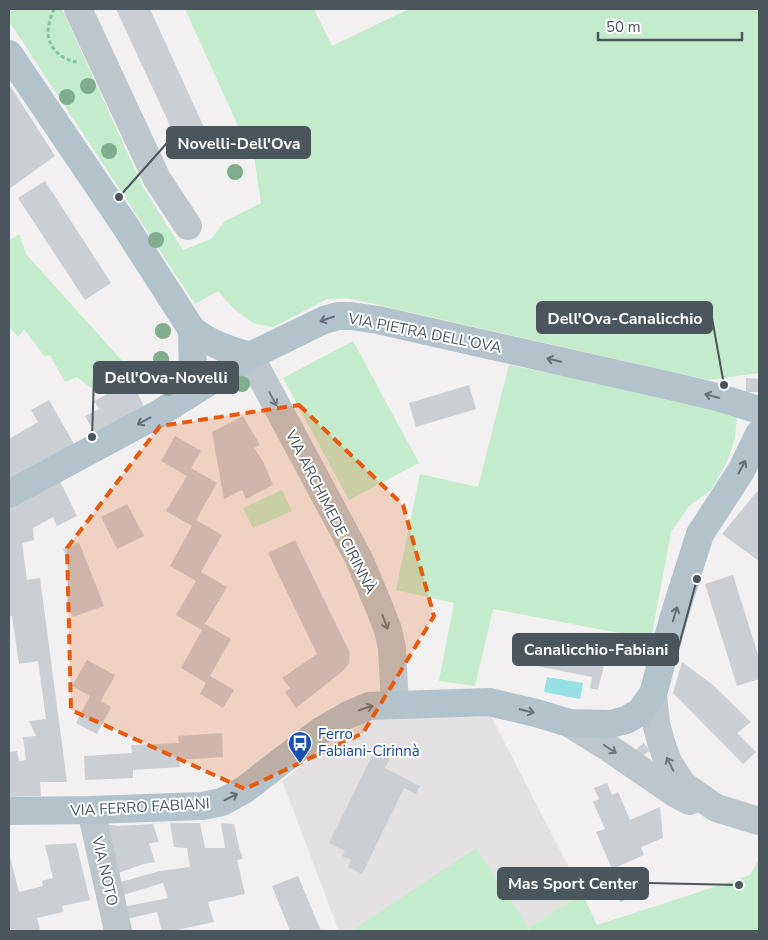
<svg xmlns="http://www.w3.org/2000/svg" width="768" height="940" font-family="'Nunito Sans',sans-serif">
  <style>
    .education { fill: #e3e1e2 }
    .green { fill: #c3ebcc }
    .water { fill: #94e0e4 }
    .building { fill: #cbced2 }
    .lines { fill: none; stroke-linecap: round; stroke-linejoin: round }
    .path { stroke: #7ec697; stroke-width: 3; stroke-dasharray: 4 2.5; stroke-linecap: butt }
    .minor { stroke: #bdc6cb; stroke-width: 28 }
    .major { stroke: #b2c3cc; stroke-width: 28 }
    .tree { fill: #7fad8e }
    .oneway { stroke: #647177 }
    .oneway2 { stroke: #6c787d }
    .marked { fill: #e8590c; fill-opacity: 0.2; stroke: #e8590c; stroke-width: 4; stroke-dasharray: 10 6; stroke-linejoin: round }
    .labels { text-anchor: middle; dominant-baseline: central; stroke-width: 4; stroke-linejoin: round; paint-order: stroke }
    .street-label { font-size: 15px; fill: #4a565b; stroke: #fff }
    .transit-label { font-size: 15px; fill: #164399; stroke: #fff; text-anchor: start }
    .leader { fill: none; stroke: #4a565b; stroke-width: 2 }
    .callout-dot { fill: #4a565b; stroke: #fff; stroke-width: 2 }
    .callout { fill: #4a565b; stroke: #4a565b; stroke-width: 2 }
    .callout-label { font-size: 16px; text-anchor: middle; font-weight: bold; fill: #fff }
  </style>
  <rect width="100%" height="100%" fill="#f2f0f0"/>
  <path class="education" d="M490,714L582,893L525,931H339L282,781L322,749L363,723L375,718Z"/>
  <g class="green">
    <path d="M9,9H62L144,189L183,250L211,239L225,221L261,203L251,136L244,139L185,9H314L332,46L409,9H759V373L708,380L348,298L327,299L273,327L253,323L234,309L218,291L195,304L9,21Z"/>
    <path d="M19,234L26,254L124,363L91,388L77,377L65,382L50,355L44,356L24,329L18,337L9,326V241Z"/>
    <path d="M353,341L419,463L349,500L283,378Z"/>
    <path d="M509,365L679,399L737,417L735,438L727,462L711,490L689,506L671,532L651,639L493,609L475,686L439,681L454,603L396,590L420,474L478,487Z"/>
    <path d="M282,490L292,511L253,528L243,508Z"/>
    <path d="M476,848L529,928L582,893L597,925L687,896L750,875L759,859V931H530L529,929L525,931H351Z"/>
  </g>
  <g class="water">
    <path d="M547,677L583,683L580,699L544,692Z"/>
    <path d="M641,871L649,891L620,902L612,882Z"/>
  </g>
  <g class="building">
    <path d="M116,9H150L207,134L180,147Z"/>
    <path d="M11,87L55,156L9,189V88Z"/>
    <path d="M45,181L111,283L85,300L18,198Z"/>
    <path d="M746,378L759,379V392H746Z"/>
    <path d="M131,381L144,406L95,433L85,416L99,409L94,401Z"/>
    <path d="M469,385L476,409L416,427L409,403Z"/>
    <path d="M49,400L74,444L9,480V439L38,422L31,410Z"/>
    <path d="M243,416L260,445L254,448L264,463L273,485L246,499L242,490L224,499L212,432Z"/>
    <path d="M175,436L201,451L191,468L217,483L196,520L222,535L201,572L227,587L205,624L231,639L210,676L234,690L223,708L200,694L206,683L181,668L202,630L176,615L196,581L170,566L192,526L166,511L187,476L161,461Z"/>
    <path d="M58,477L77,516L57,526L53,517L33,528L34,540L22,543L27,580L40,578L67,782H40L41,796L9,797V752L17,751L19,761L26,760L23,737L36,736L29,721L46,719L38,661L19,664L12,616H9V505Z"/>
    <path d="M759,489V561L722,534Z"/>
    <path d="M127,504L144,536L117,549L101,517Z"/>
    <path d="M295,540L350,653L349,663L343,671L296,708L285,692L290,688L282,678L317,654L268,553Z"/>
    <path d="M79,542L104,606L73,617L67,605L68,559L63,549Z"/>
    <path d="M733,575L759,658V679L737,686L705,584Z"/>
    <path d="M542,639L578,647L576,659L604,665L598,690L590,688L592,677L537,666Z"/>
    <path d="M87,660L115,675L101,701L111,707L97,734L76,723L90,696L72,686Z"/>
    <path d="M682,662L713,685L751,722L737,733L756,752L743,764L673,693Z"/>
    <path d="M222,733L223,757L179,760L180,767L133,770V778L85,780L84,756L132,753L131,745L179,743L178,736Z"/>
    <path d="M644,743L650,751L640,757L635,750Z"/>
    <path d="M374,752L390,759L385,768L420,786L416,794L404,788L362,874L348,867L351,860L342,856L345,851L329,843Z"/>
    <path d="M607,783L612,795L618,792L630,820L660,807L663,838L641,847L644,855L612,869L596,832L605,829L593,802L599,799L594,788Z"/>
    <path d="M170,823H200L205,848H225L221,823L234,824L239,848L243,859L237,860L245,894L208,902L214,922L172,931H162L157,912L126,919L123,907L168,898L163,883L120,896L117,883L160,871L190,867L187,848L174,847Z"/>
    <path d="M103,824L118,826L153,824L159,842L149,843L155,862L144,864L115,874Z"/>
    <path d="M76,843L90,900L62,906L63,912L37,918L40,931H9V853L19,892L43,886L42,881L53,878L45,845Z"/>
    <path d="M298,876L321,931H290L272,886Z"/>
  </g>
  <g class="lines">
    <path class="path" d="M54,9C51,16 48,25 48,33C49,49 62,60 77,62"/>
    <g class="minor">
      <path d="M78,9L157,179L188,226"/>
      <path d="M250,356L359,559L380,609L388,630L392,648L395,705"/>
      <path d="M653,694L656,723L661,742L668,762L683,785L716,808L759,821"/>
      <path d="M569,723L606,746L676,794L689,801"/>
      <path d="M91,810L118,931"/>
    </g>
    <g class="major">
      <path d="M9,54L124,224L192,330C211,344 228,350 250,356"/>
      <path d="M186,396L193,379L192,330"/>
      <path d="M9,494L158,414L250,356L324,320L338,316H351L378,320L675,387L717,397L759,410"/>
      <path d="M9,811L91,810L202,806L222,802L244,790L319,732L348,715L369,706L489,702L536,713L569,723L611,724L626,720L640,712L653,694L674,616L700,534L741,471L759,434"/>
    </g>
  </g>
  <g class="tree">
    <circle cx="88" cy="86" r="8"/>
    <circle cx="67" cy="97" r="8"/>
    <circle cx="109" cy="151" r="8"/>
    <circle cx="235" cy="172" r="8"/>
    <circle cx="156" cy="240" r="8"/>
    <circle cx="163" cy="331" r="8"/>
    <circle cx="161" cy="359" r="8"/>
    <circle cx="242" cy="384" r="8"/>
    <circle cx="168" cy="388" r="8"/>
  </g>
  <defs><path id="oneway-shaft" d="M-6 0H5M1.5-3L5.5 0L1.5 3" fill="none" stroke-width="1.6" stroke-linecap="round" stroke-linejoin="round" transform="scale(1.25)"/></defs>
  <g class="oneway">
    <use href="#oneway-shaft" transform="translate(327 319) rotate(161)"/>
    <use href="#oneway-shaft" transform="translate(554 360) rotate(-167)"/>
    <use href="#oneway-shaft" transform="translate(712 396) rotate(-165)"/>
    <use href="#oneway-shaft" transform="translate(144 421) rotate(152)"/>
    <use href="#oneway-shaft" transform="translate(742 467) rotate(-61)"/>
    <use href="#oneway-shaft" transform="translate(675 614) rotate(-73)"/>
    <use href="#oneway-shaft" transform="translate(366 708) rotate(-18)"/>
    <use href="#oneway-shaft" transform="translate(527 711) rotate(13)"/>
    <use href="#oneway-shaft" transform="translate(231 797) rotate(-27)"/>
  </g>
  <g class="oneway2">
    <use href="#oneway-shaft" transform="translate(273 399) rotate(62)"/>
    <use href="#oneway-shaft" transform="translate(385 622) rotate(70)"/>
    <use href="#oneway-shaft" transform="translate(610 749) rotate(34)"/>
    <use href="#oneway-shaft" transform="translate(670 764) rotate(-116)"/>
  </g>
  <path class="marked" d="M299,405L403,505L434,616L363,733L245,789L71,710L67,548L160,426Z"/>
  <defs>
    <g id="bus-pin" transform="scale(1.25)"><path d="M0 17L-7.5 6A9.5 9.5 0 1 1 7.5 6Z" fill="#1a4fb4" stroke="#fff"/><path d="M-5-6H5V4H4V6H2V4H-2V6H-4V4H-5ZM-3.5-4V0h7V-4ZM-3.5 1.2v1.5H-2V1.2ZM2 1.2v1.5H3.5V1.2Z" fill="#fff"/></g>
  </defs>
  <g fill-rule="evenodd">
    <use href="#bus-pin" x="300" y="743"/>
  </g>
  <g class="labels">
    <g class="street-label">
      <text transform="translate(425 333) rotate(11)">VIA PIETRA DELL'OVA</text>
      <text transform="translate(331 512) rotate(63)">VIA ARCHIMEDE CIRINNÀ</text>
      <text transform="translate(140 807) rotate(-3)">VIA FERRO FABIANI</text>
      <text transform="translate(105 871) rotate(77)">VIA NOTO</text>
    </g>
    <g class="transit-label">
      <text x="318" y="734">Ferro<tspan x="318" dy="17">Fabiani-Cirinnà</tspan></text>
    </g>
  </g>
  <path class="leader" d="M119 197L167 143M724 385L712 318M92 437L94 377M697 579L678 649M739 885L648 883"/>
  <g class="callout-dot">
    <circle cx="119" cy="197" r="5"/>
    <circle cx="724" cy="385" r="5"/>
    <circle cx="92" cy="437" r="5"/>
    <circle cx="697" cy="579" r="5"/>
    <circle cx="739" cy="885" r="5"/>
  </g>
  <g class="callout">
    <rect x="167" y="127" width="143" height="31" rx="5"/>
    <rect x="537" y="302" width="175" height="31" rx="5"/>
    <rect x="94" y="362" width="144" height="31" rx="5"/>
    <rect x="513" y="634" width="165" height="31" rx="5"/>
    <rect x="498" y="868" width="150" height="31" rx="5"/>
  </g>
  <g class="callout-label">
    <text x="239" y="149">Novelli-Dell'Ova</text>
    <text x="625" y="324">Dell'Ova-Canalicchio</text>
    <text x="166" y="383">Dell'Ova-Novelli</text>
    <text x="596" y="655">Canalicchio-Fabiani</text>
    <text x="573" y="889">Mas Sport Center</text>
  </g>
  <rect width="768" height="940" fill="none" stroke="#4a565b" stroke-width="20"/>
  <path d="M598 32v8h144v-8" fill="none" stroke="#4a565b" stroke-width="2.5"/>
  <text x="606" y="32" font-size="15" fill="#4a565b" stroke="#ffffff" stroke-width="4" paint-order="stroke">50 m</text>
</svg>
